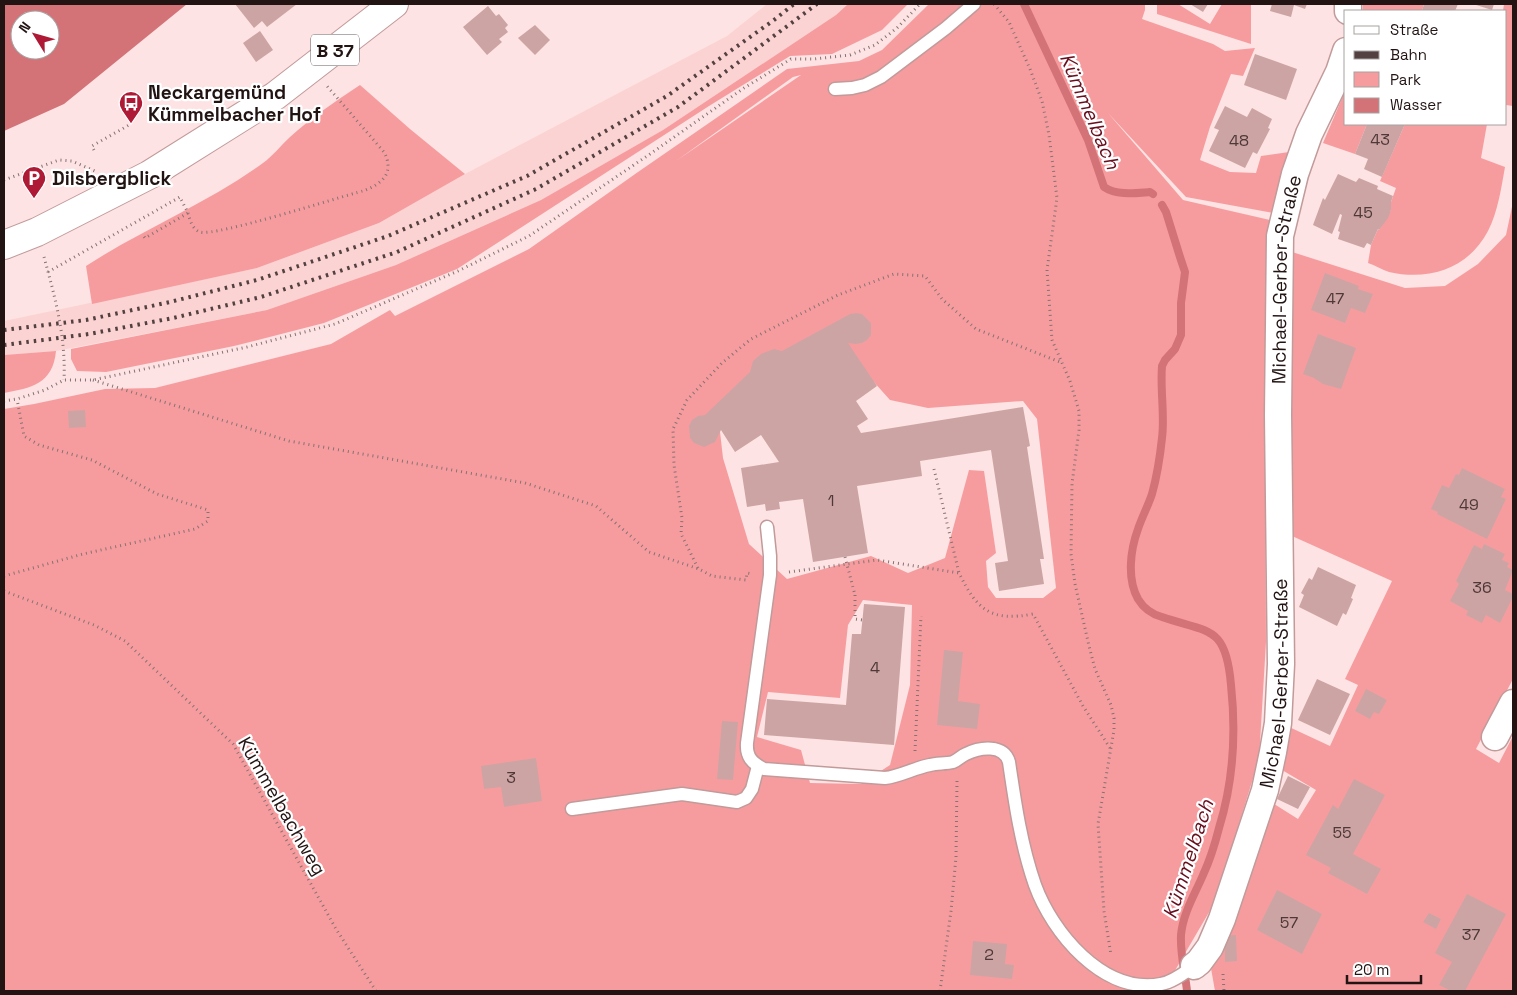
<svg xmlns="http://www.w3.org/2000/svg" width="1517" height="995" font-family="'Space Grotesk',sans-serif">
  <style>
    .built { fill: #fcd3d3 }
    .green { fill: #f79c9e; fill-rule: evenodd }
    .water { fill: #d37377; fill-rule: evenodd }
    .lines { fill: none; stroke-linecap: round; stroke-linejoin: round }
    .stream { stroke: #d37377; stroke-width: 8 }
    .building { fill: #cda4a4 }
    .service-casing { stroke: #c29a9a; stroke-width: 15 }
    .minor-casing { stroke: #c29a9a; stroke-width: 29 }
    .primary-casing { stroke: #c29a9a; stroke-width: 30 }
    .path { stroke: #867272; stroke-width: 3; stroke-dasharray: 1 4; stroke-linecap: butt }
    .service { stroke: #fff; stroke-width: 12 }
    .minor { stroke: #fff; stroke-width: 26 }
    .primary { stroke: #fff; stroke-width: 28 }
    .rail { stroke: #534141; stroke-width: 4; stroke-dasharray: 2.5 5; stroke-linecap: butt }
    .path-bridge { stroke: #867272; stroke-width: 3; stroke-dasharray: 1 4; stroke-linecap: butt }
    .labels { text-anchor: middle; dominant-baseline: central; stroke-width: 4.5; stroke-linejoin: round; paint-order: stroke }
    .number-label { font-size: 16px; fill: #4e3838 }
    .shield { fill: #fff; stroke: #655a5a; stroke-width: 1 }
    .shield-label { font-size: 18px; font-weight: bold; fill: #231414 }
    .poi-label { font-size: 19px; font-weight: bold; fill: #231414; stroke: #fff; text-anchor: start }
    .street-label { font-size: 19px; fill: #231414; stroke: #fff }
    .water-label { font-size: 20px; font-style: italic; fill: #670f1e; stroke: #fff }
  </style>
  <rect width="100%" height="100%" fill="#fde3e3"/>
  <path class="built" d="M767,4H848L836,15L663,130L541,200L396,265L267,310L56,351L4,355V321L257,268L379,223L465,174L727,36Z"/>
  <g class="green">
    <path d="M848,4H908L882,30L832,54L790,56L709,106L457,269L324,323L234,346L106,372L77,371L71,359V349L267,310L396,265L541,200L663,130L836,15Z"/>
    <path d="M929,4H1145V10L1142,19L1213,44L1225,51L1255,48L1243,76L1231,74L1210,127L1200,160L1230,172L1256,173L1261,156L1289,152L1273,213L1186,197L1108,113L1183,200L1270,220L1265,415L1266,642L1259,759L1215,902L1163,991H4V409L34,404L105,389L155,388L331,344L390,310L395,316L529,249L638,172L787,69L859,61L882,50ZM801,75L676,161L793,77ZM838,342L890,400L928,408L1023,401L1037,419L1056,588L1043,598H996L988,587L986,561L996,553L984,471L969,470L945,558L908,573L871,556L787,579L749,544L723,458L719,423ZM863,600L912,605L910,685L890,765L861,784L810,783L801,750L757,737L768,692L840,698L848,625Z"/>
    <path d="M1157,4H1178L1210,24L1222,4H1251V44L1157,14Z"/>
    <path d="M1363,4H1424L1422,11H1363Z"/>
    <path d="M1504,4H1513V106L1506,105V11H1503Z"/>
    <path d="M360,85L410,129L465,174L379,223L257,268L92,304L86,266C143,229 208,203 263,163C273,156 281,145 290,137C312,117 336,101 360,85Z"/>
    <path d="M1346,89V124H1367L1355,154L1323,143Z"/>
    <path d="M1405,124H1487L1481,158L1505,167C1501,189 1498,211 1488,231C1468,269 1429,281 1389,272C1382,270 1375,265 1368,263L1371,245L1378,229L1379,230L1391,210V202L1396,188L1380,181Z"/>
    <path d="M1513,202V679L1476,749L1499,763L1513,736V991H1215L1209,957L1271,802L1298,819L1316,790L1282,770L1287,726L1330,746L1358,685L1345,679L1392,581L1292,536L1289,251L1405,288L1445,286L1478,264L1506,235Z"/>
    <path d="M56,351C53,384 31,388 4,393V355Z"/>
  </g>
  <path class="water" d="M4,4H187L64,104L4,131ZM20,20H50V50H20Z"/>
  <g class="lines">
    <g class="stream">
      <path d="M1024,4L1088,140L1104,187C1117,196 1136,193 1150,192L1153,194"/>
      <path d="M1162,205L1166,212L1180,257L1185,272L1184,280L1181,303V335L1175,349L1165,360L1162,366C1160,390 1165,415 1162,438C1160,457 1157,476 1152,494C1148,506 1142,517 1138,529C1130,551 1127,579 1138,599C1144,609 1151,614 1162,617C1209,633 1226,625 1231,685C1236,732 1233,783 1219,828C1215,844 1210,860 1203,875C1195,894 1183,913 1181,935C1180,954 1185,972 1187,991"/>
    </g>
  </g>
  <g class="building">
    <path d="M235,4H297L267,27L262,21L254,28Z"/>
    <path d="M1190,4H1208L1203,12Z"/>
    <path d="M1272,4H1307L1305,9L1294,5L1291,17L1270,11Z"/>
    <path d="M1424,4H1458L1455,11H1422Z"/>
    <path d="M1473,4H1494L1492,10Z"/>
    <path d="M488,6L496,16L499,14L508,25L505,28L508,32L499,39L502,42L487,55L463,27Z"/>
    <path d="M535,25L550,40L535,55L518,38Z"/>
    <path d="M260,31L273,50L256,62L243,43Z"/>
    <path d="M1255,54L1297,69L1286,100L1244,85Z"/>
    <path d="M1225,106L1247,117L1252,108L1272,119L1268,128L1270,129L1257,154L1253,152L1245,168L1209,151L1219,130L1214,128Z"/>
    <path d="M1367,124H1405L1382,177L1364,169L1368,159L1355,154Z"/>
    <path d="M1338,174L1356,182L1359,178L1378,186L1377,189L1393,196L1391,202V210L1388,218L1379,230L1378,229L1371,245L1367,243L1364,248L1338,239L1340,232L1338,231L1342,215L1340,214L1332,234L1313,225L1323,198L1325,200Z"/>
    <path d="M1325,273L1359,286L1358,289L1373,294L1365,313L1351,308L1345,323L1311,310Z"/>
    <path d="M856,313L862,314L871,323V335L867,340L862,343L856,344L848,343L877,386L856,401L868,419L857,426L861,433L1023,407L1030,446L1027,447L1044,559H1040L1044,584L999,591L995,563L1008,561L991,450L920,461L922,476L857,486L868,553L813,562L803,499L779,502L780,509L766,511L765,504L747,507L741,468L779,462L761,435L735,452L721,430L715,442L704,447L694,443L690,438L689,426L692,420L698,416L705,415L750,372L753,361L761,354L774,349L782,351L850,314Z"/>
    <path d="M1318,334L1356,348L1341,389L1323,384L1314,378L1303,374Z"/>
    <path d="M85,410L86,427L69,428L68,411Z"/>
    <path d="M1462,468L1505,489L1501,497L1506,499L1487,539L1437,514L1438,512L1431,509L1442,485L1449,488L1456,474L1459,475Z"/>
    <path d="M1484,544L1505,554L1502,560L1509,563L1507,567L1513,570L1505,590L1513,594V597L1500,623L1486,615L1482,623L1466,615L1468,611L1450,601L1459,584L1456,581L1474,545L1482,549Z"/>
    <path d="M1318,567L1356,585L1351,598L1353,599L1346,615L1343,613L1337,626L1299,607L1304,595L1301,593L1309,578L1312,580Z"/>
    <path d="M864,604L905,607L894,745L764,735L767,699L846,705L852,634H861Z"/>
    <path d="M944,650L963,652L958,701L980,704L977,729L937,725Z"/>
    <path d="M1317,679L1350,694L1330,735L1298,720Z"/>
    <path d="M1366,689L1387,700L1379,714L1374,712L1370,719L1355,711Z"/>
    <path d="M722,721L738,722L733,780L717,779Z"/>
    <path d="M536,758L542,801L504,807L501,787L484,789L481,766Z"/>
    <path d="M1288,776L1310,787L1298,809L1277,799Z"/>
    <path d="M1354,779L1385,795L1353,854L1381,869L1367,894L1328,873L1331,868L1306,855L1333,805L1338,809Z"/>
    <path d="M1277,890L1322,914L1302,954L1257,930Z"/>
    <path d="M1467,894L1506,914L1465,991H1451L1439,985L1452,962L1435,953Z"/>
    <path d="M1429,913L1441,919L1436,929L1423,922Z"/>
    <path d="M1236,935L1237,961L1225,962V936Z"/>
    <path d="M973,941L1007,944L1005,964L1014,965L1012,979L970,975Z"/>
  </g>
  <g class="lines">
    <g class="service-casing">
      <g id="service">
        <path d="M835,89L852,88L865,85L881,77L946,28L974,4"/>
        <path d="M767,527L770,556V575L747,743C746,757 752,763 764,769L885,778C901,776 914,768 930,765C937,763 945,764 953,762C958,760 961,756 966,754C980,747 1004,744 1009,762C1015,803 1021,845 1035,885C1052,932 1103,995 1161,984C1173,982 1184,973 1194,966"/>
        <path d="M572,809L682,794L737,802L746,798L752,789L758,766"/>
      </g>
    </g>
    <g class="minor-casing">
      <g id="minor">
        <path d="M1348,4V11"/>
        <path d="M1495,737L1513,703"/>
        <path id="s1" d="M1194,966L1199,962L1210,947L1222,919L1265,790L1273,752L1278,723L1281,664L1278,415L1280,236L1295,174L1309,134L1339,72L1346,51"/>
      </g>
    </g>
    <g class="primary-casing">
      <path id="primary" d="M4,245L37,232L149,175L275,96L394,4"/>
    </g>
    <g class="path">
      <path d="M994,4L1009,22L1030,69L1042,101L1049,135L1057,198L1047,270L1052,340L1070,381L1079,411V430L1072,484L1071,554L1075,584L1089,646L1095,669L1111,705L1114,718V730L1098,824L1104,911L1111,955"/>
      <path d="M94,150L92,146L129,125"/>
      <path d="M4,180L59,160L72,161L97,172"/>
      <path d="M188,213C190,220 192,229 200,232C215,237 339,197 363,191C382,184 395,173 384,152L327,86"/>
      <path d="M44,257C55,297 66,337 64,380"/>
      <path d="M48,272L180,197L188,213L145,238L142,234"/>
      <path d="M93,380L289,441L525,483L596,506L649,552L699,569L712,576L746,580L747,573L753,574"/>
      <path d="M4,401L17,399L45,390L64,380H93L247,347L335,324L458,271L529,236L650,154L744,88L791,59H814L850,55L875,45L897,28L920,4"/>
      <path d="M934,469L959,573"/>
      <path d="M698,568L681,534L682,518L674,465L673,429L687,400L722,363L751,339L838,295L894,274L925,276L942,299L976,329L1060,362"/>
      <path d="M789,572L877,560L959,573C977,610 991,622 1033,614L1083,706L1110,748"/>
      <path d="M4,576L83,554L195,529L208,521V510L157,494L92,460L39,445L24,436L17,399"/>
      <path d="M4,591L94,625L125,641L233,744L336,929L376,991"/>
      <path d="M855,595V619L862,620"/>
      <path d="M915,751L921,616"/>
      <path d="M1223,974L1224,991"/>
      <path d="M940,991L951,911L956,857L957,781"/>
    </g>
    <use href="#service" class="service"/>
    <use href="#minor" class="minor"/>
    <use href="#primary" class="primary"/>
    <g class="rail">
      <path d="M4,330L86,320L170,302L257,280L388,236L527,176L667,96L774,20L794,4"/>
      <path d="M4,345L89,334L173,318L261,297L397,252L536,189L678,107L817,4"/>
    </g>
    <path class="path-bridge" d="M845,557L855,595"/>
  </g>
  <defs>
    <g id="bus-pin" transform="scale(1.25)"><path d="M0 17L-7.5 6A9.5 9.5 0 1 1 7.5 6Z" fill="#ae1a36" stroke="#fff"/><path d="M-5-6H5V4H4V6H2V4H-2V6H-4V4H-5ZM-3.5-4V0h7V-4ZM-3.5 1.2v1.5H-2V1.2ZM2 1.2v1.5H3.5V1.2Z" fill="#fff"/></g>
    <g id="parking-pin" transform="scale(1.25)"><path d="M0 17L-7.5 6A9.5 9.5 0 1 1 7.5 6Z" fill="#ae1a36" stroke="#fff"/><path d="M-3.5-5.5H1a3.5 3.5 0 0 1 0 7H-1V5.5H-3.5ZM-1-3.4V-.6H.8a1.4 1.4 0 0 0 0-2.8Z" fill="#fff"/></g>
  </defs>
  <g fill-rule="evenodd">
    <use href="#bus-pin" x="131" y="103"/>
    <use href="#parking-pin" x="34" y="178"/>
  </g>
  <g class="labels">
    <g class="number-label">
      <text x="1380" y="139">43</text>
      <text x="1239" y="140">48</text>
      <text x="1363" y="212">45</text>
      <text x="1335" y="298">47</text>
      <text x="831" y="500">1</text>
      <text x="1469" y="504">49</text>
      <text x="1482" y="587">36</text>
      <text x="875" y="667">4</text>
      <text x="511" y="777">3</text>
      <text x="1342" y="832">55</text>
      <text x="1289" y="922">57</text>
      <text x="1471" y="934">37</text>
      <text x="989" y="954">2</text>
    </g>
    <rect class="shield" x="311" y="34.5" width="48" height="31" rx="4"/>
    <g class="shield-label">
      <text x="335" y="50">B 37</text>
    </g>
    <g class="poi-label">
      <text x="148" y="92">Neckargemünd<tspan x="148" dy="22">Kümmelbacher Hof</tspan></text>
      <text x="52" y="178">Dilsbergblick</text>
    </g>
    <g class="street-label">
      <text stroke="none"><textPath href="#s1" startOffset="704">Michael-Gerber-Straße</textPath></text>
      <text stroke="none"><textPath href="#s1" startOffset="299">Michael-Gerber-Straße</textPath></text>
      <text transform="translate(282 806) rotate(60)">Kümmelbachweg</text>
    </g>
    <g class="water-label">
      <text transform="translate(1090 111) rotate(67)">Kümmelbach</text>
      <text transform="translate(1188 859) rotate(-72)">Kümmelbach</text>
    </g>
  </g>
  <rect width="1517" height="995" fill="none" stroke="#231414" stroke-width="10"/>
  <rect x="1344" y="10" width="162" height="115" fill="#ffffff" stroke="#a7a1a1"/>
  <rect x="1354" y="26" width="25" height="8" fill="#ffffff" stroke="#a7a1a1"/>
  <text x="1390" y="35" font-size="15" fill="#231414">Straße</text>
  <rect x="1354" y="51" width="25" height="8" fill="#534141" stroke="#a7a1a1"/>
  <text x="1390" y="60" font-size="15" fill="#231414">Bahn</text>
  <rect x="1354" y="72" width="25" height="15" fill="#f79c9e" stroke="#a7a1a1"/>
  <text x="1390" y="85" font-size="15" fill="#231414">Park</text>
  <rect x="1354" y="98" width="25" height="15" fill="#d37377" stroke="#a7a1a1"/>
  <text x="1390" y="110" font-size="15" fill="#231414">Wasser</text>
  <g transform="translate(35 35) rotate(307)"><circle r="24" fill="#ffffff" stroke="#a7a1a1"/>
  <path d="M0-4L9 19L0 12L-9 19Z" fill="#ae1a36"/>
  <text y="-8" font-size="14" font-weight="bold" text-anchor="middle" fill="#231414">N</text>
  </g>
  <path d="M1347 975v8h74v-8" fill="none" stroke="#231414" stroke-width="2.5"/>
  <text x="1354" y="975" font-size="15" fill="#231414" stroke="#ffffff" stroke-width="4" paint-order="stroke">20 m</text>
</svg>
